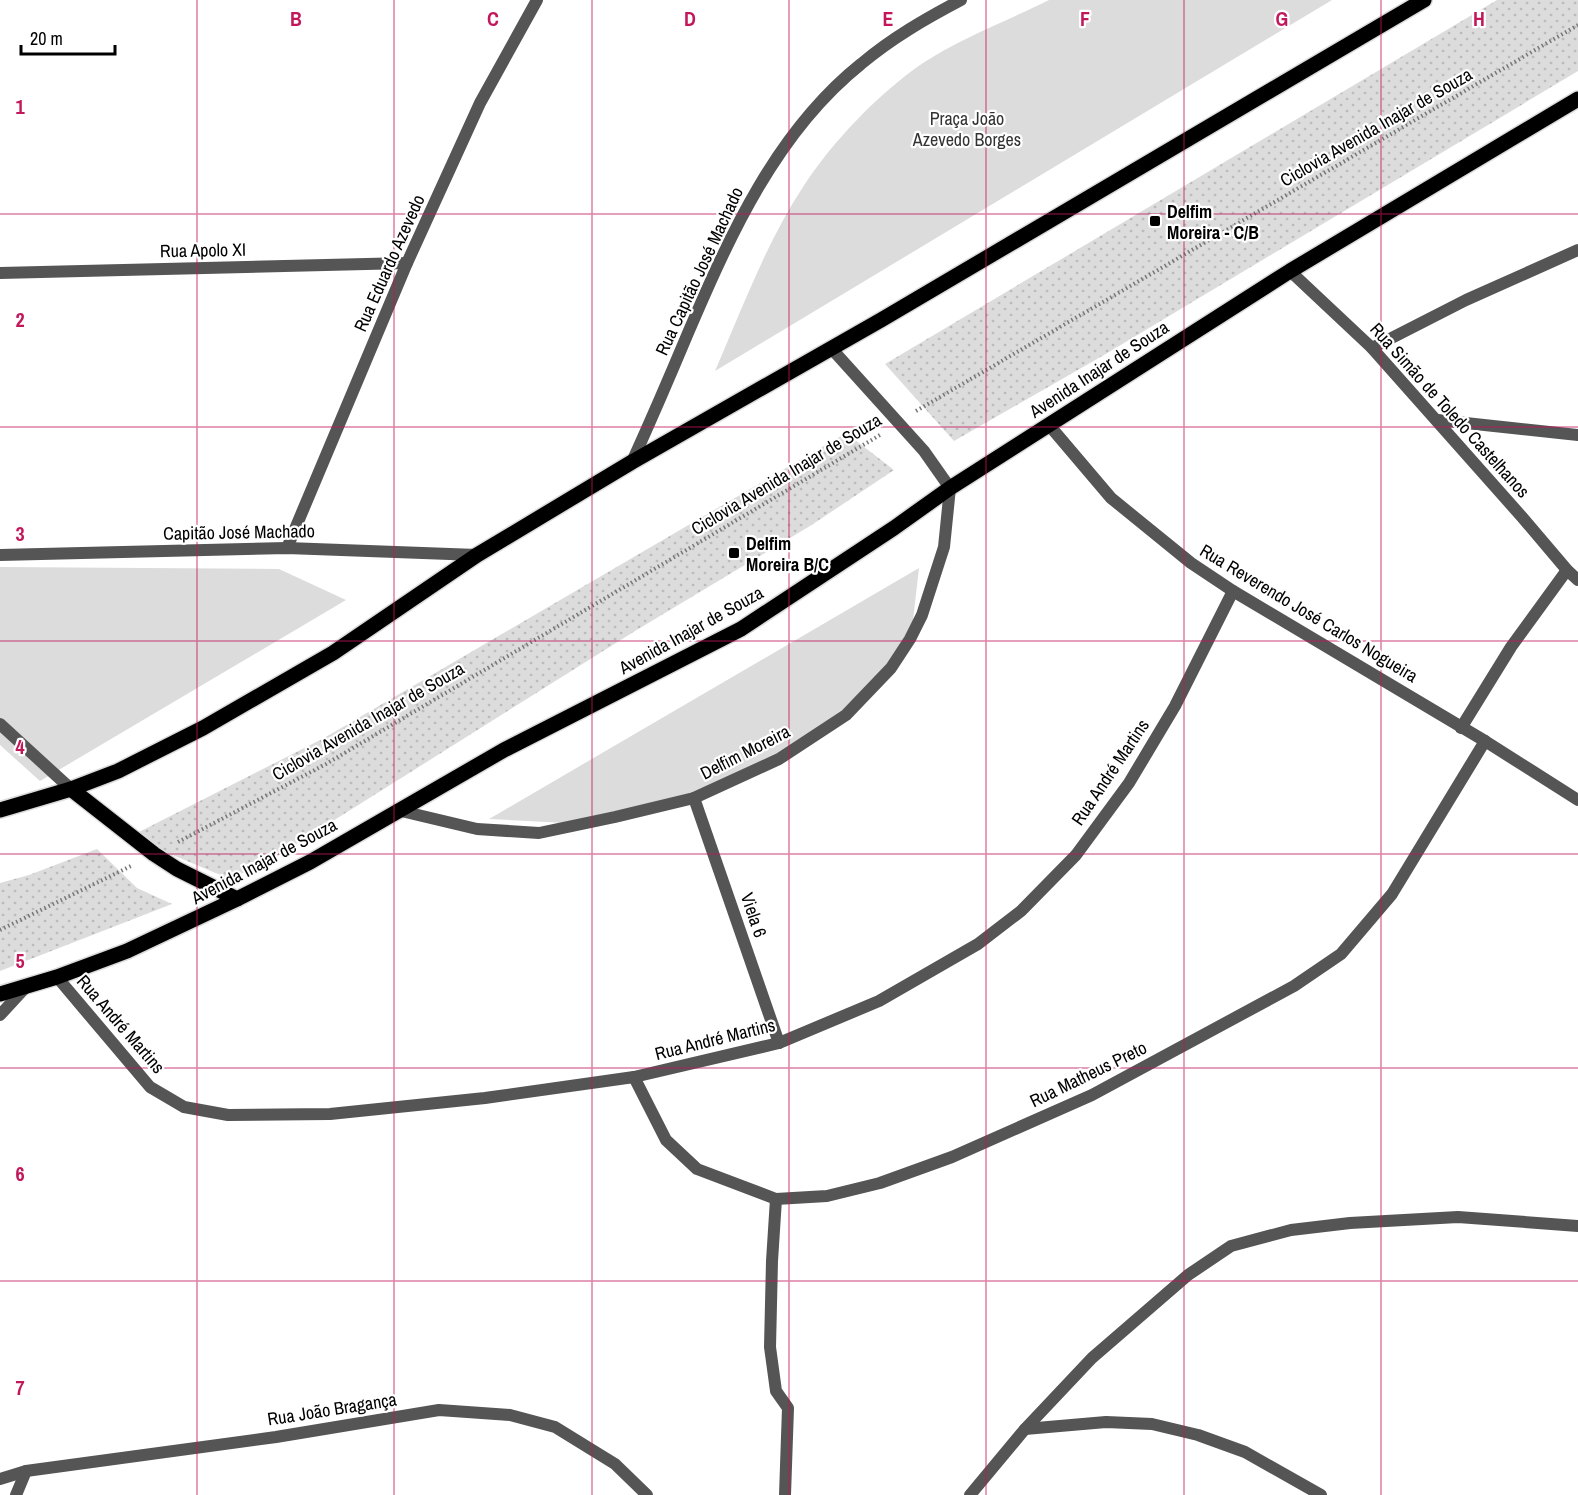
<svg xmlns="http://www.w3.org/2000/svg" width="1578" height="1495" font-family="'Archivo Narrow',sans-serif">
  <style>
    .grass { fill: url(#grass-dots) }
    .park { fill: #dcdcdc }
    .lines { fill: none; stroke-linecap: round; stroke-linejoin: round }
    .primary-casing { stroke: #dbdbdb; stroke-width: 18 }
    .path { stroke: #777; stroke-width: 4; stroke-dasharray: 1.5 3; stroke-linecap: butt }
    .pedestrian { stroke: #555; stroke-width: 12 }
    .minor { stroke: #555; stroke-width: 12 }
    .tertiary { stroke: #555; stroke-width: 12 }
    .primary { stroke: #000; stroke-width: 15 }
    .grid { fill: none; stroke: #c2185b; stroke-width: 1.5; stroke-opacity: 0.55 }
    .poi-dot { fill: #000; stroke: #fff; stroke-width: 2 }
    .labels { text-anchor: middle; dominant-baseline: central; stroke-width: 4.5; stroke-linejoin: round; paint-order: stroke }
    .park-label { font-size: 18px; fill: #333; stroke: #fff }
    .street-label { font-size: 18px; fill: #000; stroke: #fff }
    .poi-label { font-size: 18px; font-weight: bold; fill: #000; stroke: #fff; text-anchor: start }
    .grid-label { font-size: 20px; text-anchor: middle; font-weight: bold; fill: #c2185b; stroke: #fff; stroke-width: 4.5; stroke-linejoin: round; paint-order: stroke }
  </style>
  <defs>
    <pattern id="grass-dots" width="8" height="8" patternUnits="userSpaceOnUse" patternTransform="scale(1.5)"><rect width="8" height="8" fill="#dcdcdc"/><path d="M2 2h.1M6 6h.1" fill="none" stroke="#bbb" stroke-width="1.8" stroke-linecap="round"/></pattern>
  </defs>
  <rect width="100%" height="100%" fill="#fff"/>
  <g class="grass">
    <path d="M1497,0H1578V71L1104,355L954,441L885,364Z"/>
    <path d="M846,433L894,470L810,526L635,631L274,858L230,879L163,851L139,832L324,738Z"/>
    <path d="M97,849L137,888L172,904L0,971V883L29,875Z"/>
  </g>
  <g class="park">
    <path d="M1049,0H1332L715,371C742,309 766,243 803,187C832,142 879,93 923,63C959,39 1009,20 1049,0Z"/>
    <path d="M0,567L279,569L346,600L40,781L0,745Z"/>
    <path d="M919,568L912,629L879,680L830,724L759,767L672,802L603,825L489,819Z"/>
  </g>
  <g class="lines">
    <g class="primary-casing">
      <g id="primary">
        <path d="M71,789L154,854L177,869L237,899"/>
        <path d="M0,810L71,789L118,771L203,728L333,653L477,555L632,462L881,320L1424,0"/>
        <path d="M0,994L57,977L127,951L237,899L310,862L504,750L741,629L894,528L950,488L1290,271L1578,99"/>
      </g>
    </g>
    <g class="path">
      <path d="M916,411L1578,25"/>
      <path d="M178,842L326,764L880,435"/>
      <path d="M0,930L131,866"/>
    </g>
    <g class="pedestrian">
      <path d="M1461,728L1511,647L1567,570"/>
      <path d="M694,798L779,1043"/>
      <path d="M776,1199L772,1261L770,1347L776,1391L788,1408L785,1495"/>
    </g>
    <g class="minor">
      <path d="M0,273L407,263"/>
      <path d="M1372,348L1466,300L1578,250"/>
      <path d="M1438,420L1578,435"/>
      <path d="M1049,425L1111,498L1191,563L1233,591L1485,741L1578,800"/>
      <path d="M632,462C651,420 670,376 688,333C730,235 776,132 861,64C892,38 925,19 961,0"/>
      <path d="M287,548L407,263L480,103L537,0"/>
      <path d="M0,555L287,548L477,555"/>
      <path d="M0,724L71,789"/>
      <path d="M397,810L477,829L539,833L615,817L694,798L779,759L846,715L891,668L910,639L922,615L944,547L950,488L924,451L831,348"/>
      <path d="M57,977L150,1087L184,1107L228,1115L330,1114L485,1098L634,1077L779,1043L879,1001L978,944L1021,911L1076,855L1129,783L1175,706L1233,591"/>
      <path d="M0,1015L25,988"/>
      <path d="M634,1077L666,1140L697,1169L776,1199L827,1196L880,1183L952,1157L1092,1095L1294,986L1341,954L1392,894L1485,741"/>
      <path d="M1025,1429L1106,1422L1152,1424L1198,1435L1245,1452L1321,1495"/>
      <path d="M0,1479L26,1471L276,1437L439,1410L510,1415L555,1427L615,1464L647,1495"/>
      <path d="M16,1495L26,1471"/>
      <path d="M970,1495L1025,1429L1092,1358L1188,1275L1231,1246L1291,1230L1350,1223L1458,1217L1578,1226"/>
    </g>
    <path class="tertiary" d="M1290,271L1372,348L1522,517L1567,570L1578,580"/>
    <use href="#primary" class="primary"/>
  </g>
  <path class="grid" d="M197,0V1495M394,0V1495M592,0V1495M789,0V1495M986,0V1495M1184,0V1495M1381,0V1495M0,214H1578M0,427H1578M0,641H1578M0,854H1578M0,1068H1578M0,1281H1578"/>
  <g class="poi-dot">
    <rect x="1149" y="215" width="12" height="12" rx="3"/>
    <rect x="728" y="547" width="12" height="12" rx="3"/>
  </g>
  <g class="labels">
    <g class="park-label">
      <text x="967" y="118">Praça João<tspan x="967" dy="21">Azevedo Borges</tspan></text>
    </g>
    <g class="street-label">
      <text transform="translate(1376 127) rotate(-30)">Ciclovia Avenida Inajar de Souza</text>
      <text transform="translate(203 250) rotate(-1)">Rua Apolo XI</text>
      <text transform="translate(389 263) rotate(-66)">Rua Eduardo Azevedo</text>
      <text transform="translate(699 271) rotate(-65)">Rua Capitão José Machado</text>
      <text transform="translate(1099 369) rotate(-33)">Avenida Inajar de Souza</text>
      <text transform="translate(1450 410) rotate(48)">Rua Simão de Toledo Castelhanos</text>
      <text transform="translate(786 474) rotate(-31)">Ciclovia Avenida Inajar de Souza</text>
      <text transform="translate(239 532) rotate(-1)">Capitão José Machado</text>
      <text transform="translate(1309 613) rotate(31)">Rua Reverendo José Carlos Nogueira</text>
      <text transform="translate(691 630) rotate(-29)">Avenida Inajar de Souza</text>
      <text transform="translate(368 721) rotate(-30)">Ciclovia Avenida Inajar de Souza</text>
      <text transform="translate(745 752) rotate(-27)">Delfim Moreira</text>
      <text transform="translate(1110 772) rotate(-56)">Rua André Martins</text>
      <text transform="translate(264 861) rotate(-28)">Avenida Inajar de Souza</text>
      <text transform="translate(754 915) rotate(71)">Viela 6</text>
      <text transform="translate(121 1024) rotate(49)">Rua André Martins</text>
      <text transform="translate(715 1039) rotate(-14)">Rua André Martins</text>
      <text transform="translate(1088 1074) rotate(-26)">Rua Matheus Preto</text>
      <text transform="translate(332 1409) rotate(-9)">Rua João Bragança</text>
    </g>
    <g class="poi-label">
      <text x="1167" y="211">Delfim<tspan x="1167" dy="21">Moreira - C/B</tspan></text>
      <text x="746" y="543">Delfim<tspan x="746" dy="21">Moreira B/C</tspan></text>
    </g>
  </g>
  <g class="grid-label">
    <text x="296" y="26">B</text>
    <text x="493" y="26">C</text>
    <text x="690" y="26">D</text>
    <text x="888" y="26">E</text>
    <text x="1085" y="26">F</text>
    <text x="1282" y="26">G</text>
    <text x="1479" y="26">H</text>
    <text x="20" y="114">1</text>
    <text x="20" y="327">2</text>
    <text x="20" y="541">3</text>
    <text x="20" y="754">4</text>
    <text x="20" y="968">5</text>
    <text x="20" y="1181">6</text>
    <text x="20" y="1395">7</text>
  </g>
  <path d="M21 45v9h94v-9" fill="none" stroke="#000000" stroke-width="3"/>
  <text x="30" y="45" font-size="18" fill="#000000" stroke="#ffffff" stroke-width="4.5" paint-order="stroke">20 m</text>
</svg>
